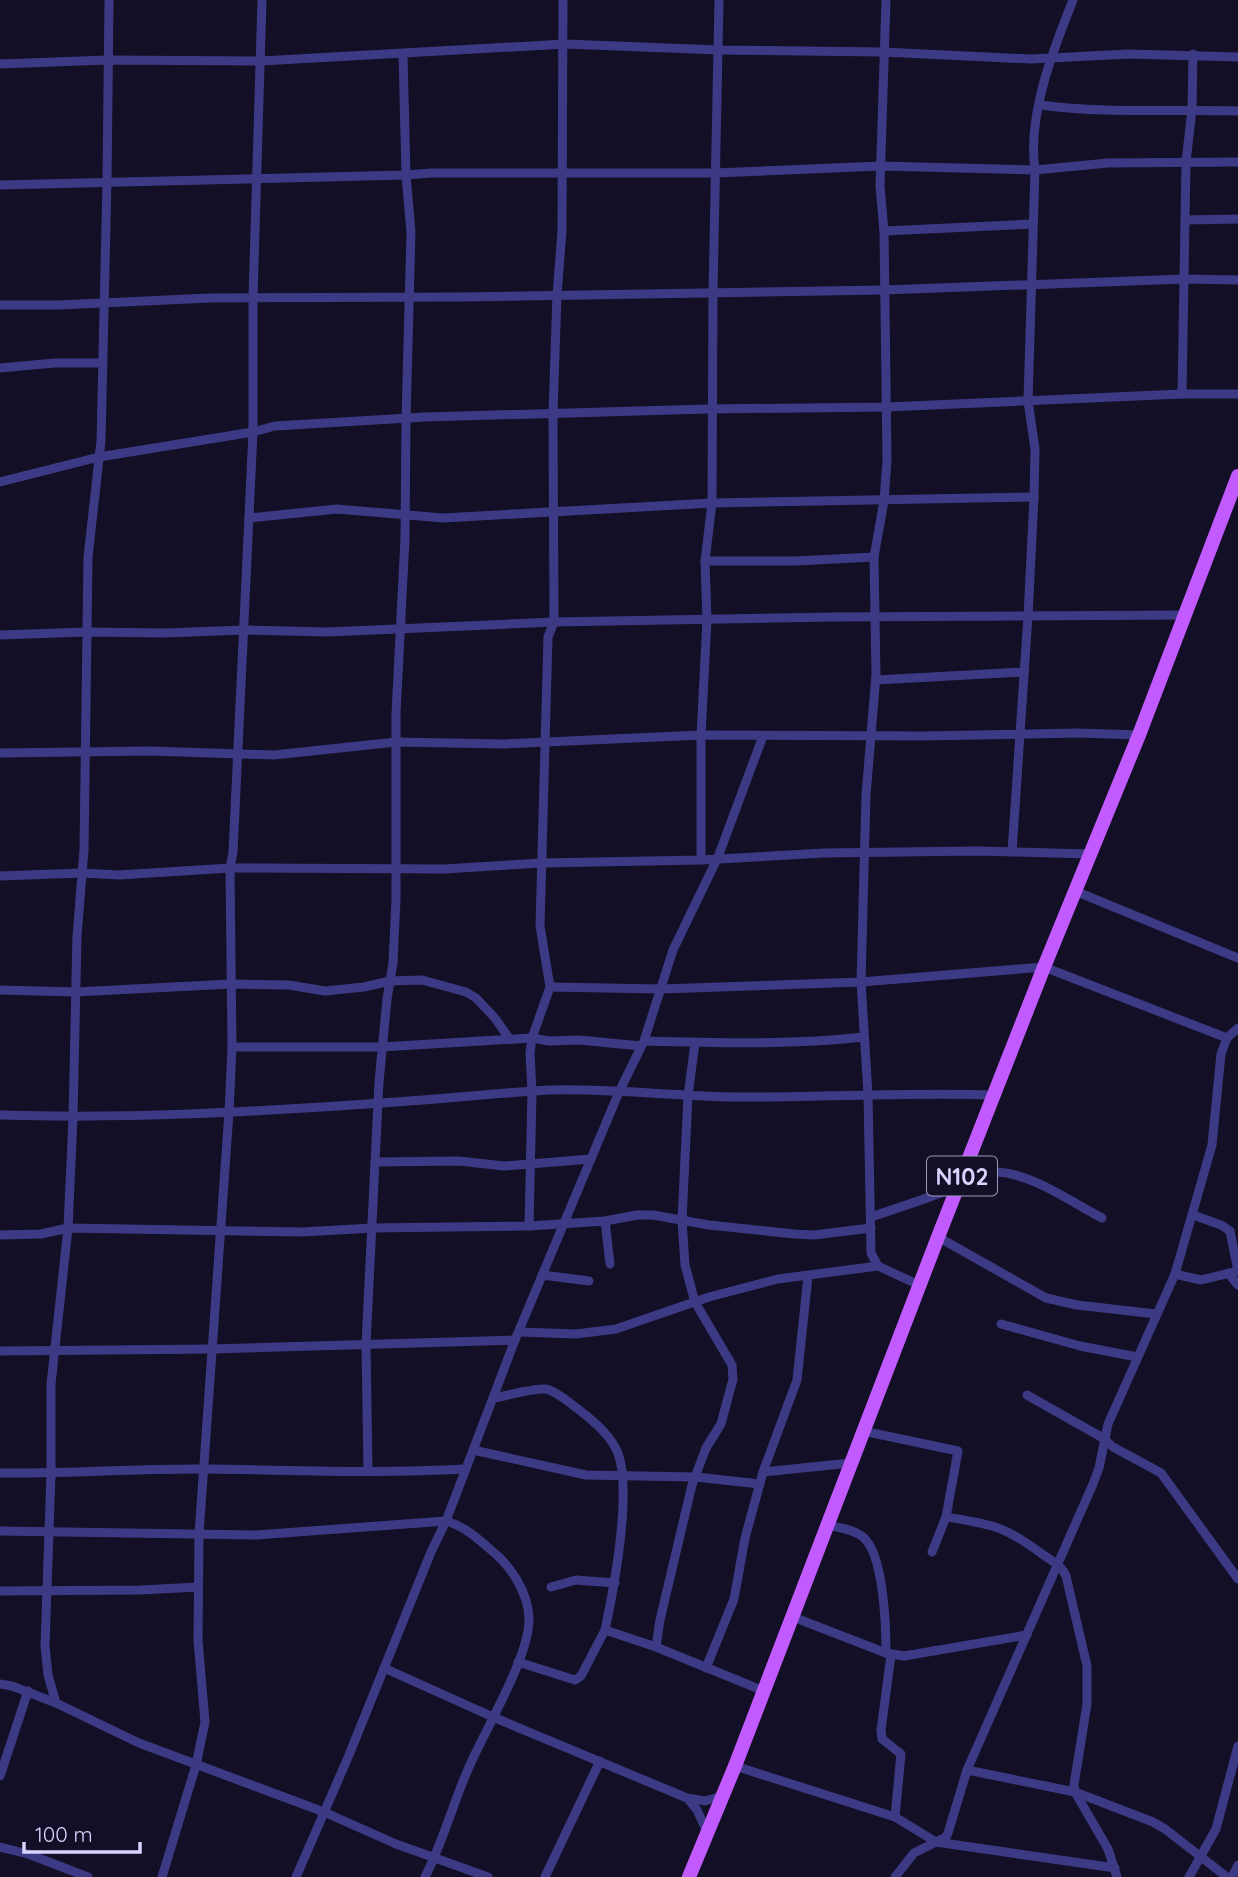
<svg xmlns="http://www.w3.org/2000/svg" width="1238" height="1877" font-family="Quicksand,sans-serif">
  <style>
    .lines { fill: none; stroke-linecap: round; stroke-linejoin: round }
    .street { stroke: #3d3a85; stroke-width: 9 }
    .primary { stroke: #c25bff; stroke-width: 14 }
    .labels { text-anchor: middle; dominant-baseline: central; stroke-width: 6; stroke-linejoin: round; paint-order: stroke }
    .shield { fill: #130f26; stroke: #9e99be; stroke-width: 2 }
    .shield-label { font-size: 23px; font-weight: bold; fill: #d9d4ff }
  </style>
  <rect width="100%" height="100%" fill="#130f26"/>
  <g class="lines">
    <g class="street">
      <path d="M886,0L880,186L884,231L887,460L884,501L874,557L876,675L866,795L861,982L868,1094L871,1253L878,1266L921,1286"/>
      <path d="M0,64L107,60L261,61L565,44L719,50L883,52L1031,59L1129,54L1238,57"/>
      <path d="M1040,105C1106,114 1172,109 1238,111"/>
      <path d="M0,185L406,175L431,173H715L881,166L1035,170L1108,163L1238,162"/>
      <path d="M1185,220L1238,219"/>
      <path d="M884,231L1032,224"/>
      <path d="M0,305H59L210,298L460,297L884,290L1185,279L1238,280"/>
      <path d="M0,368L54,363H102"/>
      <path d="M1182,394L1186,162L1192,109L1193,54"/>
      <path d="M0,482L99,457L253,432L275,426L425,417L708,409L887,407L1182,394H1238"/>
      <path d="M249,518L337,509L443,518L712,503L1034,497"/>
      <path d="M705,561H795L874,557"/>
      <path d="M0,635L86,632L165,633L244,630L328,632L554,622L833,617L1184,615"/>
      <path d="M876,680L1024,672"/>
      <path d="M0,753L150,751L274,755L396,742L505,744L701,735L923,736L1078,733L1139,735"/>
      <path d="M1012,852L1028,616L1034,497L1035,449L1028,401L1035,170C1027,116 1053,50 1073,0"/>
      <path d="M701,860V735L707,620L705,561L712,503L713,291L719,0"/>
      <path d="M0,876L82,873L119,875L230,868L444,869L542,863L701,860L824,853L977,851L1089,854"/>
      <path d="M1075,891L1238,958"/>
      <path d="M550,987L661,989L861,982L1044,967L1227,1038"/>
      <path d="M0,990L75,992L231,984L289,985L325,991L364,987L390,981L422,980L466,992L476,998L494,1017L509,1038"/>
      <path d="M644,1041C718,1043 791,1045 864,1037"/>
      <path d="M232,1047H381L532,1038L549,1041L579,1040L641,1046"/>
      <path d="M0,1115C127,1119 254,1112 381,1103C437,1100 493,1093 550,1090C618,1088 687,1098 756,1097C835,1097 914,1092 994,1095"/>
      <path d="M375,1162L459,1161L504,1166L591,1159"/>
      <path d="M1193,1215L1221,1225L1230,1231L1238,1271"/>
      <path d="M871,1217C900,1207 930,1198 958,1186C970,1181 980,1173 993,1172C1028,1171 1071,1202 1102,1218"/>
      <path d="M605,1221L610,1264"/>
      <path d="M529,1226L532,1092L530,1053L532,1038L550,987L540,926L548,637L554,622L553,413L557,295L562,231L563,0"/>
      <path d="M0,1235L41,1234L68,1228L302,1232L372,1228L529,1226L605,1221L637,1215H653L709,1225L794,1234L814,1235L871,1228"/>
      <path d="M938,1237L1046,1298L1077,1305L1156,1314"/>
      <path d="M1228,1273L1238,1285"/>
      <path d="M1175,1274L1201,1280L1238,1271"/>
      <path d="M542,1275L589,1281"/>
      <path d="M1001,1324L1080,1346L1137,1357"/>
      <path d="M520,1332L576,1334L616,1329L709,1297L778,1279L878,1266"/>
      <path d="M0,1351L213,1349L515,1340"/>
      <path d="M1027,1395L1103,1438L1113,1447L1161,1473L1238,1579"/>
      <path d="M493,1398C507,1396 532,1388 546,1389C557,1391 569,1403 578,1409C593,1421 610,1434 618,1453C632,1493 614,1588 605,1630"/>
      <path d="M863,1431L958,1451L946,1517L932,1552"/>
      <path d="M473,1450L586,1475L696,1477L760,1484"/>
      <path d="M368,1471L366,1344L379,1082L387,999L393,963L396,900V713L405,539L406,419L411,232L406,175L403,55"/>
      <path d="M763,1472L851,1463"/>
      <path d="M0,1473C70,1474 139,1468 208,1469C294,1470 379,1474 465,1469"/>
      <path d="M946,1517C991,1524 1005,1526 1042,1554C1051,1560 1062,1566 1066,1576L1087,1666V1704L1074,1785L1075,1792L1108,1849L1117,1877"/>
      <path d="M827,1525C839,1528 853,1529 863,1537C884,1554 886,1628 886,1653"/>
      <path d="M0,1531L256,1535L446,1521C464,1526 477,1538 491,1550C510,1565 528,1592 529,1618C530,1656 485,1730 469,1767C453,1803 443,1842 425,1877"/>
      <path d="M551,1587L576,1580L615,1583"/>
      <path d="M0,1591L141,1590L198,1587"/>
      <path d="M793,1617L886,1653L904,1656L1027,1635"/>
      <path d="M656,1647L660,1620L692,1485L706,1448L721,1424L733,1379L732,1365L695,1302L685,1265L682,1220L688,1096L695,1043"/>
      <path d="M891,1655L881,1730L882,1739L901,1754L895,1817"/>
      <path d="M518,1662L575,1680L581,1676L605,1630L656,1647L764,1691"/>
      <path d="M384,1668L493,1717L687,1798L705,1801L722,1796"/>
      <path d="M706,1668L734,1599L745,1538L763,1472L797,1380L808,1276"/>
      <path d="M0,1684L12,1686L56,1703L139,1743L324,1812L396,1844L488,1877"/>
      <path d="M56,1703L48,1675L45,1646L51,1474V1384L68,1228L73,1118L77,936L84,850L88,557L101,441L107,181L109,0"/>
      <path d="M735,1766L895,1817L936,1842L1115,1868"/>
      <path d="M967,1770L1075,1792L1153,1822L1165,1829L1227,1877"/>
      <path d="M0,1776L28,1691"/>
      <path d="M688,1799L697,1810L707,1832"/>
      <path d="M0,1847L28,1854L88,1877"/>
      <path d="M162,1877L196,1765L205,1722L198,1640L199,1534L229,1112L232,1047L230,868L233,852L253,432V297L262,0"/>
      <path d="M296,1877L349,1755L431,1552L446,1521L515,1340L619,1092L644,1041L673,950L718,857L763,736"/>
      <path d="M545,1877L600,1761"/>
      <path d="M895,1877L914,1853L946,1837L948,1833L967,1770L1093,1484L1099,1468L1108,1424L1175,1274L1212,1145L1221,1054L1227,1038L1238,1028"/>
      <path d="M1189,1877L1216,1829L1238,1746"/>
      <path d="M1232,1877L1238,1865"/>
    </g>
    <path class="primary" d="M689,1877L735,1766L938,1237L1044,967L1139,735L1238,476"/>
  </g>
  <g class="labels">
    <rect class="shield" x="927" y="1156.5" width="70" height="39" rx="5"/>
    <g class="shield-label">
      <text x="962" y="1176">N102</text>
    </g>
  </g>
  <path d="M24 1842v10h116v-10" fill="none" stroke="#d9d4ff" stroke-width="3.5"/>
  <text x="35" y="1842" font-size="21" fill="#d9d4ff" stroke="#130f26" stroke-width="5" paint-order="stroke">100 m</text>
</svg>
